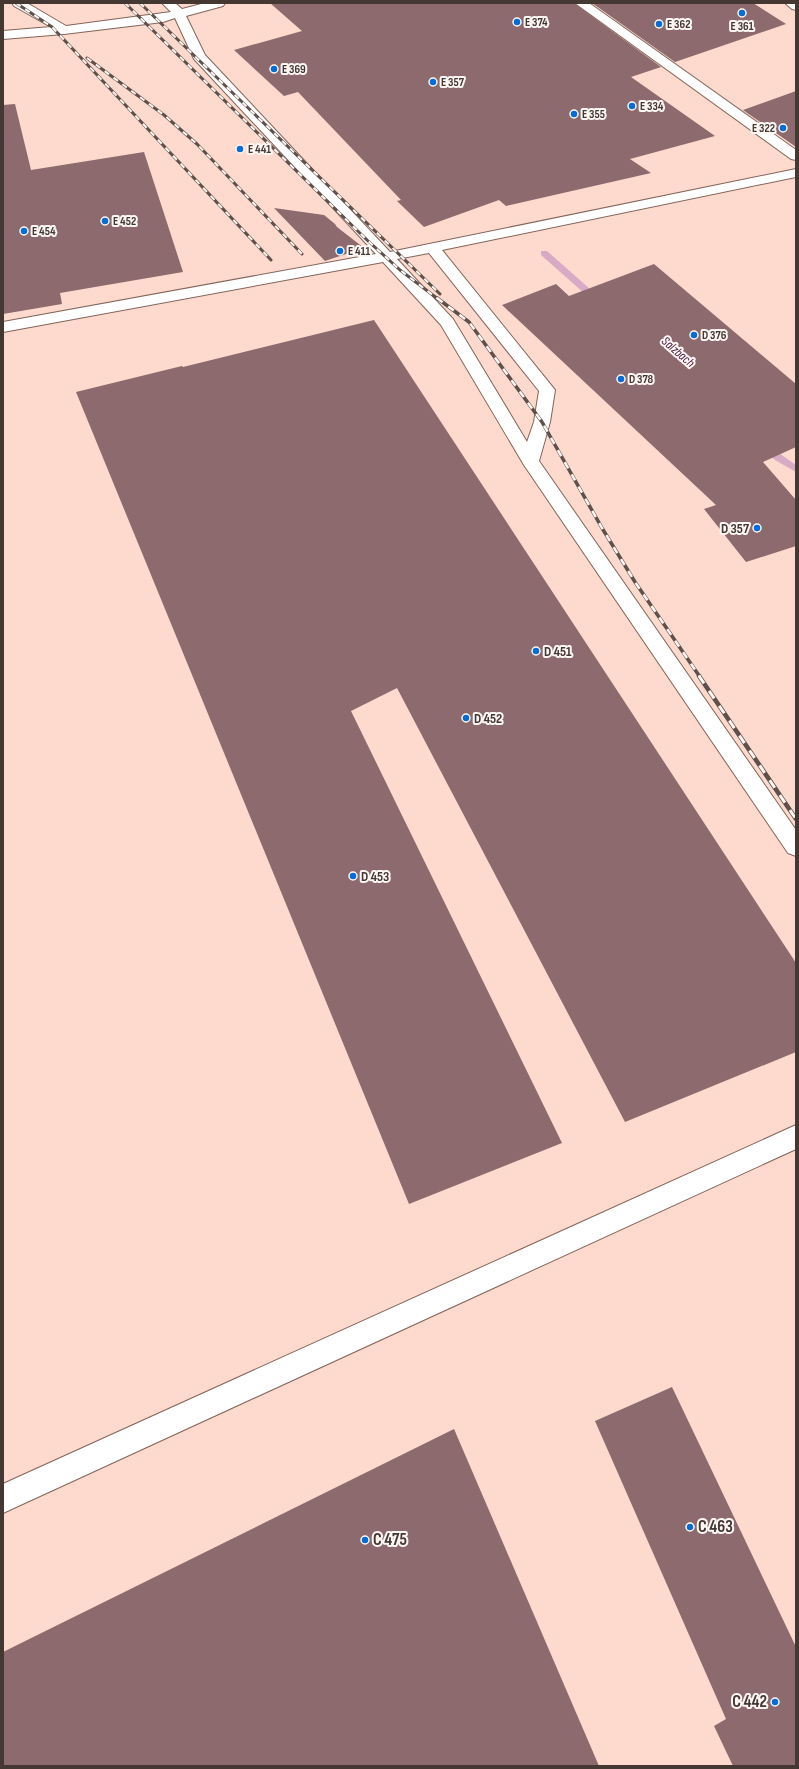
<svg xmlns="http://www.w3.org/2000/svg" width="799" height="1769" font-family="'Sofia Sans Condensed',sans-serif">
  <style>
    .built { fill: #fddacd }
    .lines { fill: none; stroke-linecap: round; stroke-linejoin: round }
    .stream { fill: #d8aac5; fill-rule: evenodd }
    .building { fill: #8c6a6d }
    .service-casing { stroke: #83655a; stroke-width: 2 }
    .service { fill: #fff; fill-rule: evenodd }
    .rail-far2-casing { stroke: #5f504a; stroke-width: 3 }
    .rail-far1-casing { stroke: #5f504a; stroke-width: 3.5 }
    .rail-casing { stroke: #5f504a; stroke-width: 4.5 }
    .rail-far2 { stroke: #fef7f4; stroke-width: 2; stroke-dasharray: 5.5; stroke-linecap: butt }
    .rail-far1 { stroke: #fef7f4; stroke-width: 2.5; stroke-dasharray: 7; stroke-linecap: butt }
    .rail { stroke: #fef7f4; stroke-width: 3; stroke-dasharray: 9; stroke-linecap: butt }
    .poi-dot { fill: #046dd5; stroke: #fef7f4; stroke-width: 1.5 }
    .labels { text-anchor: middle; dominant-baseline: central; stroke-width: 4; stroke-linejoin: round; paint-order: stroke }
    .far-poi-label { font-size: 12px; font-weight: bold; fill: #453732; stroke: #fef7f4; text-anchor: start }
    .far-water-label { font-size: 13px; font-style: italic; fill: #491338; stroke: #fef7f4 }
    .poi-label { font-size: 14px; font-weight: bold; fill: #453732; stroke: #fef7f4; text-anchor: start }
    .near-poi-label { font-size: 17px; font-weight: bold; fill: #453732; stroke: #fef7f4; text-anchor: start }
  </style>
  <rect width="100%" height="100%" fill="#fce6de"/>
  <rect class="built" x="3" y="3" width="793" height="1763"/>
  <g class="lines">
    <g class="stream">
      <path d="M541,251H547L599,297V301H593L541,255Z"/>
      <path d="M766,444L796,465V472L775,460L763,449L762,447Z"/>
    </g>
  </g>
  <g class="building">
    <path d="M270,3H574L661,67L631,77L715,136L630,159L651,173L506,206L499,200L424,227L397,201L401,200L298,92L284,96L234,50L302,31Z"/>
    <path d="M592,3H753L786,24L675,62Z"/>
    <path d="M796,91V147L743,110Z"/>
    <path d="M15,104L31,170L144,152L183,272L60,293L62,304L3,314V105Z"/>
    <path d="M274,208L324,215L335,224L337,227L364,248L325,261Z"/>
    <path d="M654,264L796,384V447L763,462L796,500V546L746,562L704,509L716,505L502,305L556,284L569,296Z"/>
    <path d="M374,320L796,963V1052L625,1122L397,688L351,711L562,1143L409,1204L76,392L182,366L183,367Z"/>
    <path d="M672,1387L796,1647V1766H733L714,1726L726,1719L595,1421Z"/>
    <path d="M454,1429L599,1766H3V1652Z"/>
  </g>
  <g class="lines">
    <g class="service-casing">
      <g id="service">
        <path d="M12,3H27L66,26L171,12L162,3H175L182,9L205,3H225L223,6L186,16L205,55L390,252L796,169V177L442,250L555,390L550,422L539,461L796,830V856L788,853L524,465L441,325L383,262L3,332V322L376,254L194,59L175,18L163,22L64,34L3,39V31L51,27L14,6ZM429,253L539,391L534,422L527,442L453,319L397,259Z"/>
        <path d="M575,3H589L796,150V160L791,159Z"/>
        <path d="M785,3H796V10L792,9Z"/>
        <path d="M796,1125V1149L3,1513V1484Z"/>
      </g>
    </g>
    <use href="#service" class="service"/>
    <g class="rail-far2-casing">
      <g id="rail-far2">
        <path d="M16,3L52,27L271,260"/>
        <path d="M125,3L367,240L400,270L438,299"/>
        <path d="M140,3L440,294"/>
        <path d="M87,58L164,115L197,144L302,254"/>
      </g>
    </g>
    <g class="rail-far1-casing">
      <path id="rail-far1" d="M437,298L469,322L542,422L602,528L635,582L700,677"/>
    </g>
    <g class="rail-casing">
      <path id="rail" d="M699,676L796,819"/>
    </g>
    <use href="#rail-far2" class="rail-far2"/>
    <use href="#rail-far1" class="rail-far1"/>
    <use href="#rail" class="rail"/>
  </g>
  <g class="poi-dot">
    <circle cx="742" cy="13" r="4"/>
    <circle cx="517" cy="22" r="4"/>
    <circle cx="659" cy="24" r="4"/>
    <circle cx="274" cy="69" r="4"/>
    <circle cx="433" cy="82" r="4"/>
    <circle cx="632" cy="106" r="4"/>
    <circle cx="574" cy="114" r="4"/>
    <circle cx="783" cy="128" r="4"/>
    <circle cx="240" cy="149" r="4"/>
    <circle cx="105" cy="221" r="4"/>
    <circle cx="24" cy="231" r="4"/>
    <circle cx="340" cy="251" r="4"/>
    <circle cx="694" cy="335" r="4"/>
    <circle cx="621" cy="379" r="4"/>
    <circle cx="757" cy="528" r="4"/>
    <circle cx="536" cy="651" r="4"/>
    <circle cx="466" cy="718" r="4"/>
    <circle cx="353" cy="876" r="4"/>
    <circle cx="690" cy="1527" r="4"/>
    <circle cx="365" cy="1540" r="4"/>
    <circle cx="775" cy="1702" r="4"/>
  </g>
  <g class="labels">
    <g class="far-poi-label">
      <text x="525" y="22">E 374</text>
      <text x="667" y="24">E 362</text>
      <text x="742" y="26" text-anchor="middle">E 361</text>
      <text x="282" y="69">E 369</text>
      <text x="441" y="82">E 357</text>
      <text x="640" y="106">E 334</text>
      <text x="582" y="114">E 355</text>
      <text x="775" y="128" text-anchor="end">E 322</text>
      <text x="248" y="149">E 441</text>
      <text x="113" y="221">E 452</text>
      <text x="32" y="231">E 454</text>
      <text x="348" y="251">E 411</text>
      <text x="702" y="335">D 376</text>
      <text x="629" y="379">D 378</text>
    </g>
    <g class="far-water-label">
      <text transform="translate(678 352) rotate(41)">Salzbach</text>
    </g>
    <g class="poi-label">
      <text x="749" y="528" text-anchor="end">D 357</text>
      <text x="544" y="651">D 451</text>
      <text x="474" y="718">D 452</text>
      <text x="361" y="876">D 453</text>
    </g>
    <g class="near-poi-label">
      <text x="698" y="1527">C 463</text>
      <text x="373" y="1540">C 475</text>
      <text x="767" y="1702" text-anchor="end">C 442</text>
    </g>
  </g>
  <rect width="799" height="1769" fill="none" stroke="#453732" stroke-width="8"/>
</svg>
